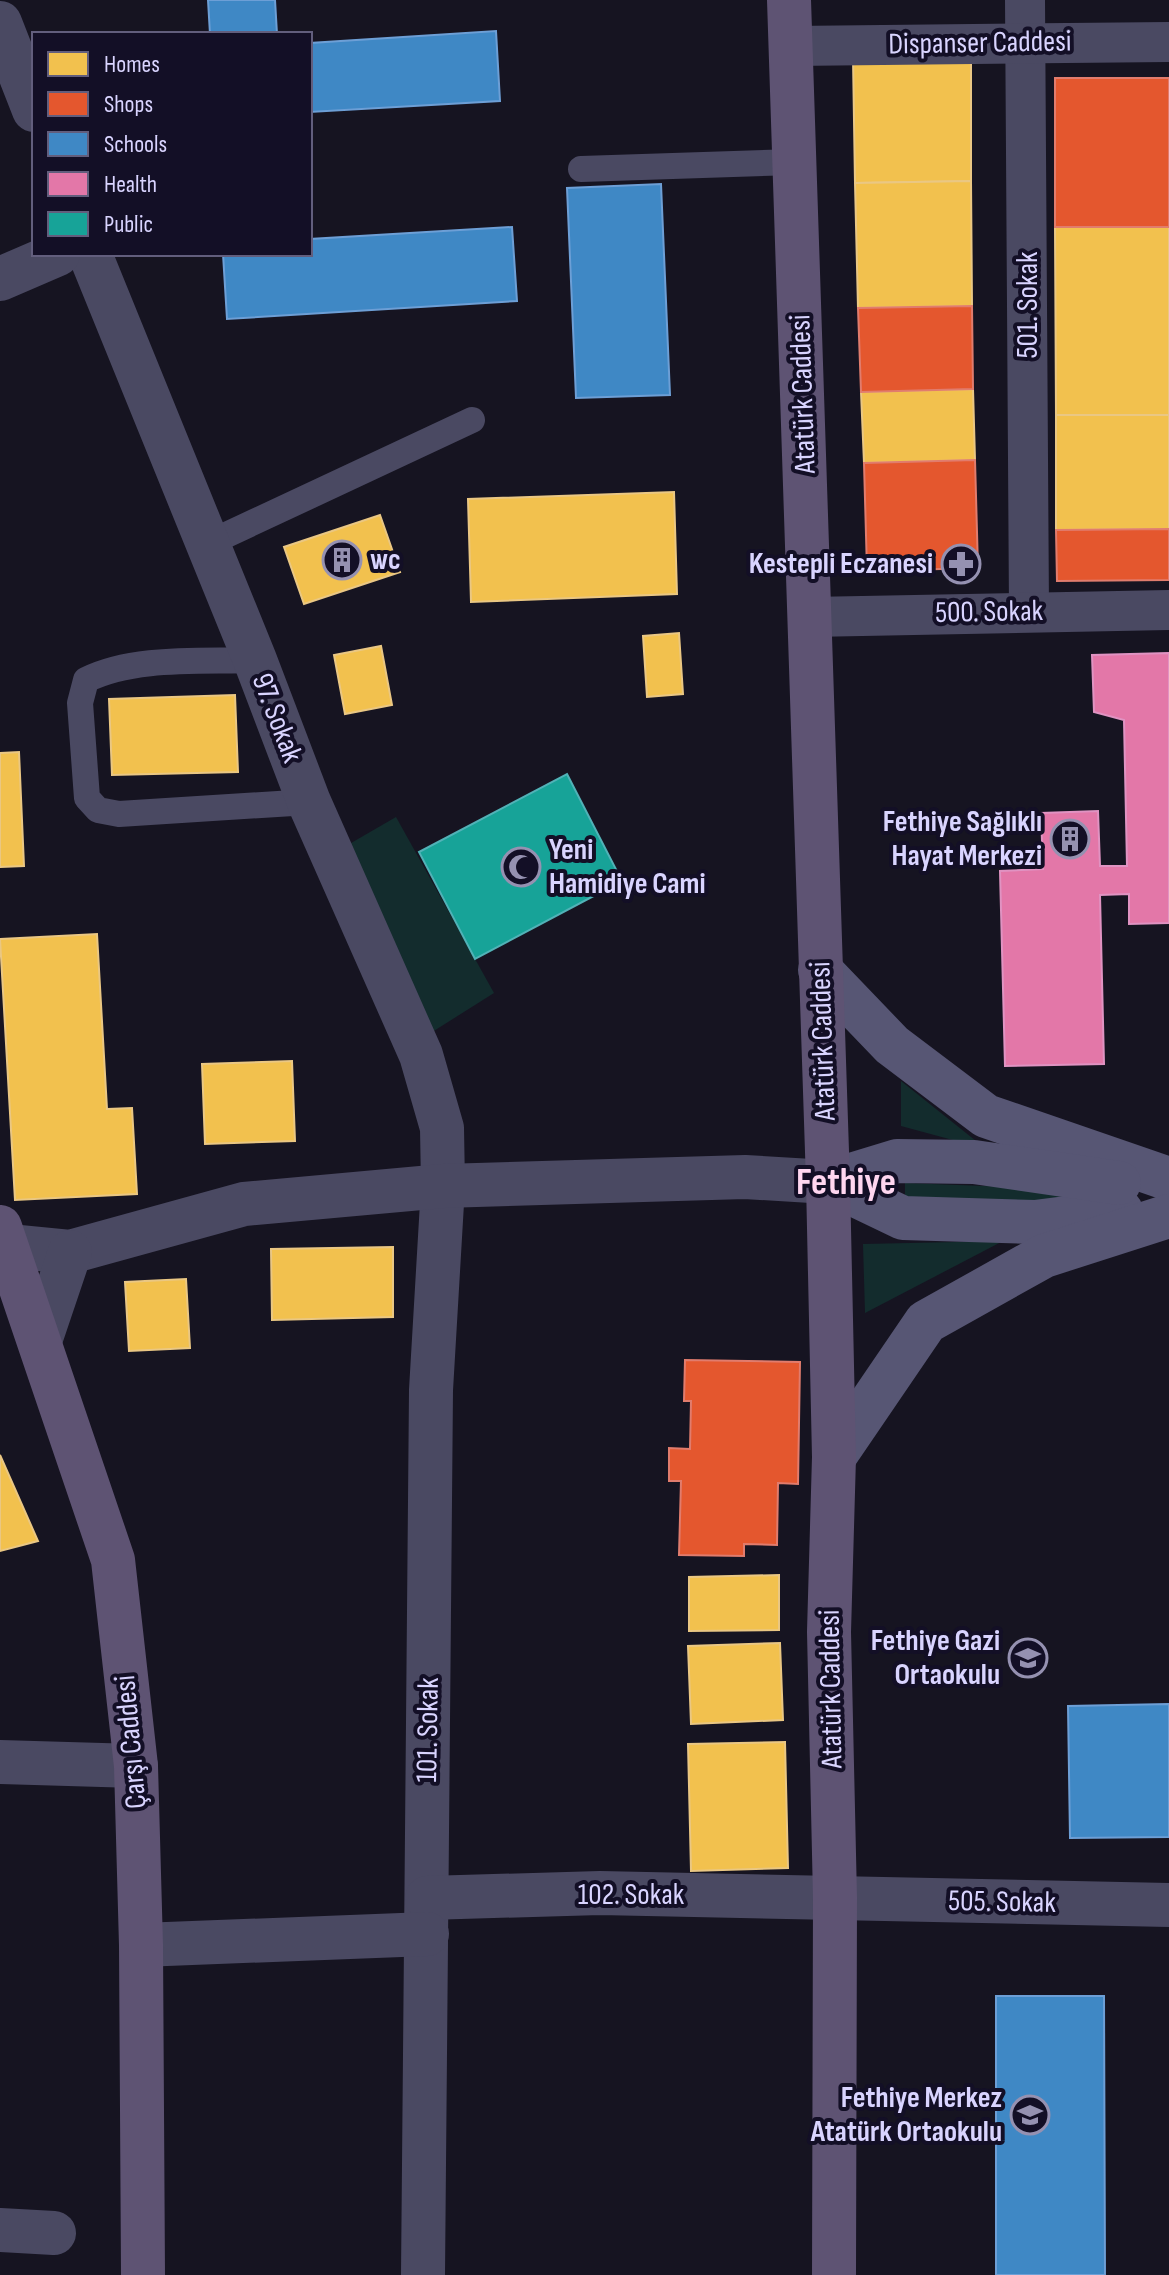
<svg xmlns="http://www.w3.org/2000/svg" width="1169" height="2275" font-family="'Sofia Sans Condensed',sans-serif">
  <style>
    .green { fill: #132c2d }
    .homes { fill: #f2c14e; stroke: #eac783; stroke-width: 2 }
    .shops { fill: #e4572e; stroke: #e17c6d; stroke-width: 2 }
    .schools { fill: #3f88c5; stroke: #6d9fd6; stroke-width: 2 }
    .health { fill: #e377a8; stroke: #e093c2; stroke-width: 2 }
    .public { fill: #17a398; stroke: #51b2b7; stroke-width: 2 }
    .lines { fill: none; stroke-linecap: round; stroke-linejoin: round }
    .service { stroke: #4a4962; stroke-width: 26 }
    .pedestrian { stroke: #4a4962; stroke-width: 40 }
    .minor { stroke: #4a4962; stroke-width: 44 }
    .tertiary { stroke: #4a4962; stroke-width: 44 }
    .secondary { stroke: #575674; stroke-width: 44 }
    .primary { stroke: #5e5373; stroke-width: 44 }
    .labels { text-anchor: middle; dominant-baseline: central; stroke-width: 8; stroke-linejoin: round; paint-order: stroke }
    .street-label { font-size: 30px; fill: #d9d4ff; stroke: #130f26 }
    .poi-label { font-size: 30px; font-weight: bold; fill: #d9d4ff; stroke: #130f26; text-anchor: end }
    .district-label { font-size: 38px; font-weight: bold; fill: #ffd6f0; stroke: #130f26 }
  </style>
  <rect width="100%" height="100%" fill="#161421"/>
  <g class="green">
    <path d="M396,817L494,993L429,1034L339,850Z"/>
    <path d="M901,1081L986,1149L901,1126Z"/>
    <path d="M905,1183L1096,1190L1095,1209L905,1202Z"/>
    <path d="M1003,1241L865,1313L863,1244Z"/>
  </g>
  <g class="homes">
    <path d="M853,58H971V181L855,183Z"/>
    <path d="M971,181L972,306L858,308L855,183Z"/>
    <path d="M1055,227H1169V415H1056Z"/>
    <path d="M973,389L975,460L864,463L861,392Z"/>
    <path d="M1056,415H1169V529L1056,530Z"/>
    <path d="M674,492L677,594L471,602L468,499Z"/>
    <path d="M380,515L400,572L304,604L284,547Z"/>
    <path d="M679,633L683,694L647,697L643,636Z"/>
    <path d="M381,646L392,705L345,714L334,655Z"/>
    <path d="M235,695L238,772L112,775L109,699Z"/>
    <path d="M19,752L24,866L0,867V753Z"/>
    <path d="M97,934L107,1109L132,1108L137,1194L15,1200L0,939Z"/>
    <path d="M292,1061L295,1141L205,1144L202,1064Z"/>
    <path d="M393,1247V1317L272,1320L271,1249Z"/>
    <path d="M186,1279L190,1348L129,1351L125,1282Z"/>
    <path d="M0,1455L38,1541L0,1551Z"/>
    <path d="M779,1575V1630L689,1631V1577Z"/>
    <path d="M780,1643L783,1720L691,1724L688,1646Z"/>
    <path d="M785,1742L788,1868L691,1871L688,1744Z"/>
  </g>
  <g class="shops">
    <rect x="1055" y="78" width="114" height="149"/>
    <path d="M972,306L973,389L861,392L858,308Z"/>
    <path d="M975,460L978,568L867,571L864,463Z"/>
    <path d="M1169,529V580L1057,581L1056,530Z"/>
    <path d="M685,1360L800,1362L798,1484L778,1483L777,1545L744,1544V1556L679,1555L681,1481H669V1448L690,1449L691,1401H684Z"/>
  </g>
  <g class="schools">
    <path d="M208,0H275L277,34H210Z"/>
    <path d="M496,31L500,101L310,112V43Z"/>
    <path d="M661,184L670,395L576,398L567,188Z"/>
    <path d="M512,227L517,301L227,319L223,254H310V239Z"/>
    <path d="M1169,1704V1837L1070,1838L1068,1706Z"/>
    <path d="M996,1996H1104L1105,2275H996Z"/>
  </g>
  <path class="health" d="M1169,653V923L1129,924V894L1100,895L1104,1064L1005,1066L1000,871L1043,869L1041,813L1098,811L1100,866H1127L1124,720L1094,712L1092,655Z"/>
  <path class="public" d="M567,774L622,881L475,959L419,852Z"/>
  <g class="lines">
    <g class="service">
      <path d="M581,169L795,162"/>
      <path d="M207,544L472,420"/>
      <path d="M255,660C202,662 134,656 86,680L80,703L87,798L98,810L119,814L309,802"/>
    </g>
    <g class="pedestrian">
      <path d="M1025,0L1029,611"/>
      <path d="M792,46L1169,42"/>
      <path d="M810,617L1169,610"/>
    </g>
    <g class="minor">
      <path d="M0,23L34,110"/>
      <path d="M90,254L255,660L309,802L421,1055L442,1128L443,1186L431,1390L423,2275"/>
      <path d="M0,279L58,254"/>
      <path d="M0,1762L136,1766"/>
      <path d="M427,1898L600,1893L1169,1905"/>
      <path d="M141,1945L427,1934"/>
      <path d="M0,2230L54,2233"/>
    </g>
    <g class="tertiary">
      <path d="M9,1246L70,1252L244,1204L443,1186L745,1177L828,1182"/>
      <path d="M40,1341L70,1252"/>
    </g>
    <g class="secondary">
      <path d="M820,970L892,1045L986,1116L1169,1179"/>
      <path d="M828,1182L903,1218L1035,1222L1121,1211"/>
      <path d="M828,1182L897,1161L974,1162L1119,1183"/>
      <path d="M834,1457L926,1322L1044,1256L1169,1216"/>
    </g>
    <g class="primary">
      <path d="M789,0L828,1182L834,1457L829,1632L835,1898L834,2275"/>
      <path d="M0,1227L113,1560L136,1766L141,1945L143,2275"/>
    </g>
  </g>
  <defs>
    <g id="building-ring" transform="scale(2)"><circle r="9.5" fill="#130f26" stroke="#9591b1" stroke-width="1.5"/><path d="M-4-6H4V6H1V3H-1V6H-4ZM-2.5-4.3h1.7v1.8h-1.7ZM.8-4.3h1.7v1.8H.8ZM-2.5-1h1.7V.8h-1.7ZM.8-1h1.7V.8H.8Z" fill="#9591b1"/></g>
    <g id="pharmacy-ring" transform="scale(2)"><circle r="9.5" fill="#130f26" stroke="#9591b1" stroke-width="1.5"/><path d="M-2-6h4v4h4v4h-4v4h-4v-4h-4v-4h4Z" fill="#9591b1"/></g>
    <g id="mosque-ring" transform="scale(2)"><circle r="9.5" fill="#130f26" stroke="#9591b1" stroke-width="1.5"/><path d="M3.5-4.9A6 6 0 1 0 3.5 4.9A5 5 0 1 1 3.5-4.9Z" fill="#9591b1"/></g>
    <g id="school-ring" transform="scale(2)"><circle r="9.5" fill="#130f26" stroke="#9591b1" stroke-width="1.5"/><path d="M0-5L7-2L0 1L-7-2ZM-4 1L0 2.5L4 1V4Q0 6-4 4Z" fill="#9591b1"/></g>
  </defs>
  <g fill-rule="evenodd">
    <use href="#building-ring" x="342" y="560"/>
    <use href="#pharmacy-ring" x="961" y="564"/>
    <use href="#building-ring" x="1070" y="839"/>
    <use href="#mosque-ring" x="521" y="867"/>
    <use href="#school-ring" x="1028" y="1658"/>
    <use href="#school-ring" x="1030" y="2115"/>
  </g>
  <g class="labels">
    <g class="street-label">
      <text transform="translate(980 43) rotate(-1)">Dispanser Caddesi</text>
      <text transform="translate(1028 305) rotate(-90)">501. Sokak</text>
      <text transform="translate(803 394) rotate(-92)">Atatürk Caddesi</text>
      <text transform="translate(989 612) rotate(-1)">500. Sokak</text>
      <text transform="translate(277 718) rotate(69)">97. Sokak</text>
      <text transform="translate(823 1041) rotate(-92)">Atatürk Caddesi</text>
      <text transform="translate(831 1689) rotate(-91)">Atatürk Caddesi</text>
      <text transform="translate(428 1730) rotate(-89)">101. Sokak</text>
      <text transform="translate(131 1742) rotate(-95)">Çarşı Caddesi</text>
      <text x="631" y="1895">102. Sokak</text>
      <text transform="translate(1002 1902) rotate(1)">505. Sokak</text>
    </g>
    <g class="poi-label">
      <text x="370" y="560" text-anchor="start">wc</text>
      <text x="933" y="564">Kestepli Eczanesi</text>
      <text x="1042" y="822">Fethiye Sağlıklı<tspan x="1042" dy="34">Hayat Merkezi</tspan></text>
      <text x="549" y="850" text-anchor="start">Yeni<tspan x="549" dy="34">Hamidiye Cami</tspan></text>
      <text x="1000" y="1641">Fethiye Gazi<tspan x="1000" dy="34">Ortaokulu</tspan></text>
      <text x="1002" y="2098">Fethiye Merkez<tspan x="1002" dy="34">Atatürk Ortaokulu</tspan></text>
    </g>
    <g class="district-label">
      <text x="846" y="1182">Fethiye</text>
    </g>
  </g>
  <rect x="32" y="32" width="280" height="224" fill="#130f26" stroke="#625e7d" stroke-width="2"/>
  <rect x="48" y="52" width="40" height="24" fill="#f2c14e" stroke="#625e7d" stroke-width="2"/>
  <text x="104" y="72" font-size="24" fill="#d9d4ff">Homes</text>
  <rect x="48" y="92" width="40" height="24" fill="#e4572e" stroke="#625e7d" stroke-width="2"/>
  <text x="104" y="112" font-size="24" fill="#d9d4ff">Shops</text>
  <rect x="48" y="132" width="40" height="24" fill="#3f88c5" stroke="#625e7d" stroke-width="2"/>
  <text x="104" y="152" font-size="24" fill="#d9d4ff">Schools</text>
  <rect x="48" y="172" width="40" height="24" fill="#e377a8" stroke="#625e7d" stroke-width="2"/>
  <text x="104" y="192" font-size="24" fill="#d9d4ff">Health</text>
  <rect x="48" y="212" width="40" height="24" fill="#17a398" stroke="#625e7d" stroke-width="2"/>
  <text x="104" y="232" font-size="24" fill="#d9d4ff">Public</text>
</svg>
